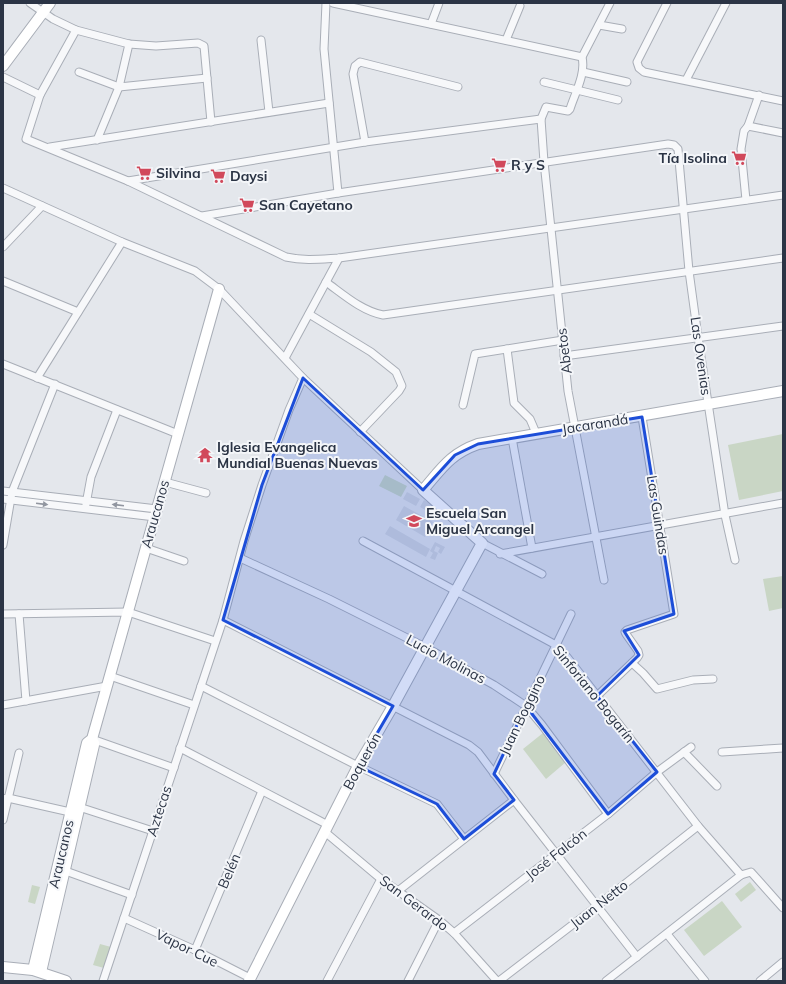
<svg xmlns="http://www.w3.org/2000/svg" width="786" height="984" font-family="Mulish,sans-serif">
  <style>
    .built { fill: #d2d6de }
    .green { fill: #c9d6c5 }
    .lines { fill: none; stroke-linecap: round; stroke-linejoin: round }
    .street-casing { stroke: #a9aeb7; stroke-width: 9 }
    .secondary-casing { stroke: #a9aeb7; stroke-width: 12 }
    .street { stroke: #f7f8fa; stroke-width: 7 }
    .secondary { stroke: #fff; stroke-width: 10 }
    .oneway { fill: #9196a0 }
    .marked { fill: #1d4ed8; fill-opacity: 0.2; stroke: #1d4ed8; stroke-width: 3; stroke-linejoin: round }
    .labels { text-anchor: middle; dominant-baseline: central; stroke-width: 4; stroke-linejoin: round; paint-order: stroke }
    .poi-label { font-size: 14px; font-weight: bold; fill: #2b3445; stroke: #f4f6f9; text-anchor: start }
    .street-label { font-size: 14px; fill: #2b3445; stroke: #f4f6f9 }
  </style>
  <rect width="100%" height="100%" fill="#e4e7ec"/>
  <g class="built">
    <path d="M407,492L420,499L416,506L403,499Z"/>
    <path d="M424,500L436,507L432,514L420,507Z"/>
    <path d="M404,506L433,522L425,537L396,520Z"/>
    <path d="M390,526L430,549L426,557L385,534Z"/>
    <path d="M435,542L445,547L441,554L438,552L440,548L436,546L434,551L438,553L435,560L430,558L433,553L430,551Z"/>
  </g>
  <g class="green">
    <path d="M783,434V491L739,500L728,445Z"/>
    <path d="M385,475L407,486L401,497L379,486Z"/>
    <path d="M783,576V608L769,611L763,579Z"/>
    <path d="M543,733L566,762L546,779L523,749Z"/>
    <path d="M750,882L756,890L741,902L735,894Z"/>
    <path d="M32,885L40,887L35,904L28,902Z"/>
    <path d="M722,901L742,927L704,956L684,930Z"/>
    <path d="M100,944L111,947L104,968L93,965Z"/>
  </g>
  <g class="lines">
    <g class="street-casing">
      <g id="street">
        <path d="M30,3L53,19L76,30L129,44L156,46L198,43L204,46L211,122"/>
        <path d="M326,3L324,49L338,193"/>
        <path d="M333,3L582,57"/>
        <path d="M667,3L637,62L639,68L644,72L783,101"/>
        <path d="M431,24L439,3"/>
        <path d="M599,25L622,29"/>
        <path d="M76,30L40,95L26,139L128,181L286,257C304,261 321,259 339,258L783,195"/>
        <path d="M261,40L269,112"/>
        <path d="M506,40L520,6"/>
        <path d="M79,72L119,87L207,78"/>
        <path d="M583,72L627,82"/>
        <path d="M3,77L40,95"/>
        <path d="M686,80L726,3"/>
        <path d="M544,82L618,100"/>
        <path d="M748,126L783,133"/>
        <path d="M97,140L119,87L129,44"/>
        <path d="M365,142L353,74L355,66L360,62L458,87"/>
        <path d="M50,147L329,103"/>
        <path d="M128,181L365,142L541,119"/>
        <path d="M3,188L122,242L195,271L219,289L303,378L423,490"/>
        <path d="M746,200L741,149L744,131L748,126L759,95"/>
        <path d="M202,216L338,193L668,144L674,145L678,149L689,271L698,337L725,515L735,560"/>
        <path d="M3,247L42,206"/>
        <path d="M3,281L78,312"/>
        <path d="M326,282C344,295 362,311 383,315L783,258"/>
        <path d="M309,314L371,352L396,372L402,386L399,391L360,432"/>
        <path d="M507,349L514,403L530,419L536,433"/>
        <path d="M564,356L783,326"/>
        <path d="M285,358L339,258"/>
        <path d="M3,364L178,434"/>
        <path d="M37,378L122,242"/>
        <path d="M463,405L475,354L563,340"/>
        <path d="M512,438L532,548"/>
        <path d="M165,482L206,493"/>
        <path d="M3,491L157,509"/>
        <path d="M3,499L155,517"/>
        <path d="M86,504L91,477L117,410"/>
        <path d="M363,541L556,645L567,657L698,826L741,875"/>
        <path d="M482,543L542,574"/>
        <path d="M3,545L12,492L55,384"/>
        <path d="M146,548L184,561"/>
        <path d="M500,554L783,503"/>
        <path d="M240,558L329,599L425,647L494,685L526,706L542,725L608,814"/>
        <path d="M604,580L568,391L544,162L541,119L546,107L568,111L570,109C575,93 586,74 582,57L610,3"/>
        <path d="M3,614L128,612L215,641"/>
        <path d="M19,614L26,701"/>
        <path d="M223,620L469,745L478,752L514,800L637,957"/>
        <path d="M632,663L643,673L657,689L693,680L713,679"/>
        <path d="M110,676L194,705"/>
        <path d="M201,686L358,766L437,804L464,839"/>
        <path d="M597,696L637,658L639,655L638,651L626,634L625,632L627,630L674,614L642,417"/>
        <path d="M3,705L107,686"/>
        <path d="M92,739L174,768"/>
        <path d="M180,748L328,825"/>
        <path d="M684,752L717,786"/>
        <path d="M722,752L783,748"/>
        <path d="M494,774L571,614"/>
        <path d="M3,799L8,798L70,812L79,807L153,831"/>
        <path d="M3,820L19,753"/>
        <path d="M325,832L381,879L439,920L454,933L497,981"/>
        <path d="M60,869L132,895"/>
        <path d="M398,891L514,800"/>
        <path d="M124,918L195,950L250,978"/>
        <path d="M454,933L608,814L657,772L691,747"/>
        <path d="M667,934L705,981"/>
        <path d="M195,950L262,791"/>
        <path d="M103,981L223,620L244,541L262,485L289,410L303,378"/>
        <path d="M327,981L381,879"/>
        <path d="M408,981L439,920"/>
        <path d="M499,981L597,906L698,826"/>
        <path d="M606,981L741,875L751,872L783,908"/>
        <path d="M760,981L783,962"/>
      </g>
    </g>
    <g class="secondary-casing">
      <g id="secondary">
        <path d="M3,66L50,3"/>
        <path d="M3,967L33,970L66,981"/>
        <path d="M33,970L87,743L92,739L219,289"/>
        <path d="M41,972L94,745V743L92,740"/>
        <path d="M249,981L358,766L393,706L482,543L423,490C442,468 450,454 478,444L783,391"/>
      </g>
    </g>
    <use href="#street" class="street"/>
    <use href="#secondary" class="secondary"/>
  </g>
  <defs><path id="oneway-solid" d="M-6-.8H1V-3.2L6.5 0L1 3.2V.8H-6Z"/></defs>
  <g class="oneway">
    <use href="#oneway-solid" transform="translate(42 504) rotate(7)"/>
    <use href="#oneway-solid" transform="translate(118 505) rotate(-173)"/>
  </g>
  <path class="marked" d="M303,378L423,490L455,455L478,444L642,417L674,614L624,631L639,655L597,696L657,772L608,814L526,706L494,774L514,800L464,839L437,804L358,766L393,706L223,620L262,485Z"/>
  <defs>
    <g id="supermarket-bare" transform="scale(1.2)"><path d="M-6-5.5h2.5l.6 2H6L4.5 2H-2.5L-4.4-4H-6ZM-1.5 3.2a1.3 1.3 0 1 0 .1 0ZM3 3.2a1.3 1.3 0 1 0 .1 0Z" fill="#d1495b" stroke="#f4f6f9" stroke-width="2.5" paint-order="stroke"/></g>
    <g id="temple-bare" transform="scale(1.2)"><path d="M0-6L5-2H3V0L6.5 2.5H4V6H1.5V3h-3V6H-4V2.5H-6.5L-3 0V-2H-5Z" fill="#d1495b" stroke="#f4f6f9" stroke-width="2.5" paint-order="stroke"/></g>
    <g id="school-bare" transform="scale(1.2)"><path d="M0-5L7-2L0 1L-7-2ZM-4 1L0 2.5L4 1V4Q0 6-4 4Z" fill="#d1495b" stroke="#f4f6f9" stroke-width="2.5" paint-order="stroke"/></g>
  </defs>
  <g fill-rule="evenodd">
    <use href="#supermarket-bare" x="739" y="158"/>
    <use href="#supermarket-bare" x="499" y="165"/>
    <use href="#supermarket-bare" x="144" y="173"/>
    <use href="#supermarket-bare" x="218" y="176"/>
    <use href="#supermarket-bare" x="247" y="205"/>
    <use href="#temple-bare" x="205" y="455"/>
    <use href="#school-bare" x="414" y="521"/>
  </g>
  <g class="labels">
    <g class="poi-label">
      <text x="727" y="158" text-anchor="end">Tía Isolina</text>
      <text x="511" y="165">R y S</text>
      <text x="156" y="173">Silvina</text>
      <text x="230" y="176">Daysi</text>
      <text x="259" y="205">San Cayetano</text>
      <text x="217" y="447">Iglesia Evangelica<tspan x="217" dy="16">Mundial Buenas Nuevas</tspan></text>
      <text x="426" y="513">Escuela San<tspan x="426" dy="16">Miguel Arcangel</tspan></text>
    </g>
    <g class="street-label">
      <text transform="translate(564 351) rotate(-97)">Abetos</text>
      <text transform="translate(701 356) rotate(82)">Las Ovenias</text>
      <text transform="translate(595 424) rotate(-9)">Jacarandá</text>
      <text transform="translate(155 514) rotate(-74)">Araucanos</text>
      <text transform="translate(658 515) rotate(81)">Las Guindas</text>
      <text transform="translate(446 659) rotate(28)">Lucio Molinas</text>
      <text transform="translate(594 694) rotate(51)">Sinforiano Bogarín</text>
      <text transform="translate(522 715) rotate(-64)">Juan Boggino</text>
      <text transform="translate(362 761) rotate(-61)">Boquerón</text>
      <text transform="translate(159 811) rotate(-72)">Aztecas</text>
      <text transform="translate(61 854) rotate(-77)">Araucanos</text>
      <text transform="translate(556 854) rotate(-38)">José Falcón</text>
      <text transform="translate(229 871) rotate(-67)">Belén</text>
      <text transform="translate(414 903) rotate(37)">San Gerardo</text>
      <text transform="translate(599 904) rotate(-38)">Juan Netto</text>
      <text transform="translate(187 948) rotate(26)">Vapor Cue</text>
    </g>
  </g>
  <rect width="786" height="984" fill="none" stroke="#2b3445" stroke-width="8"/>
</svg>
